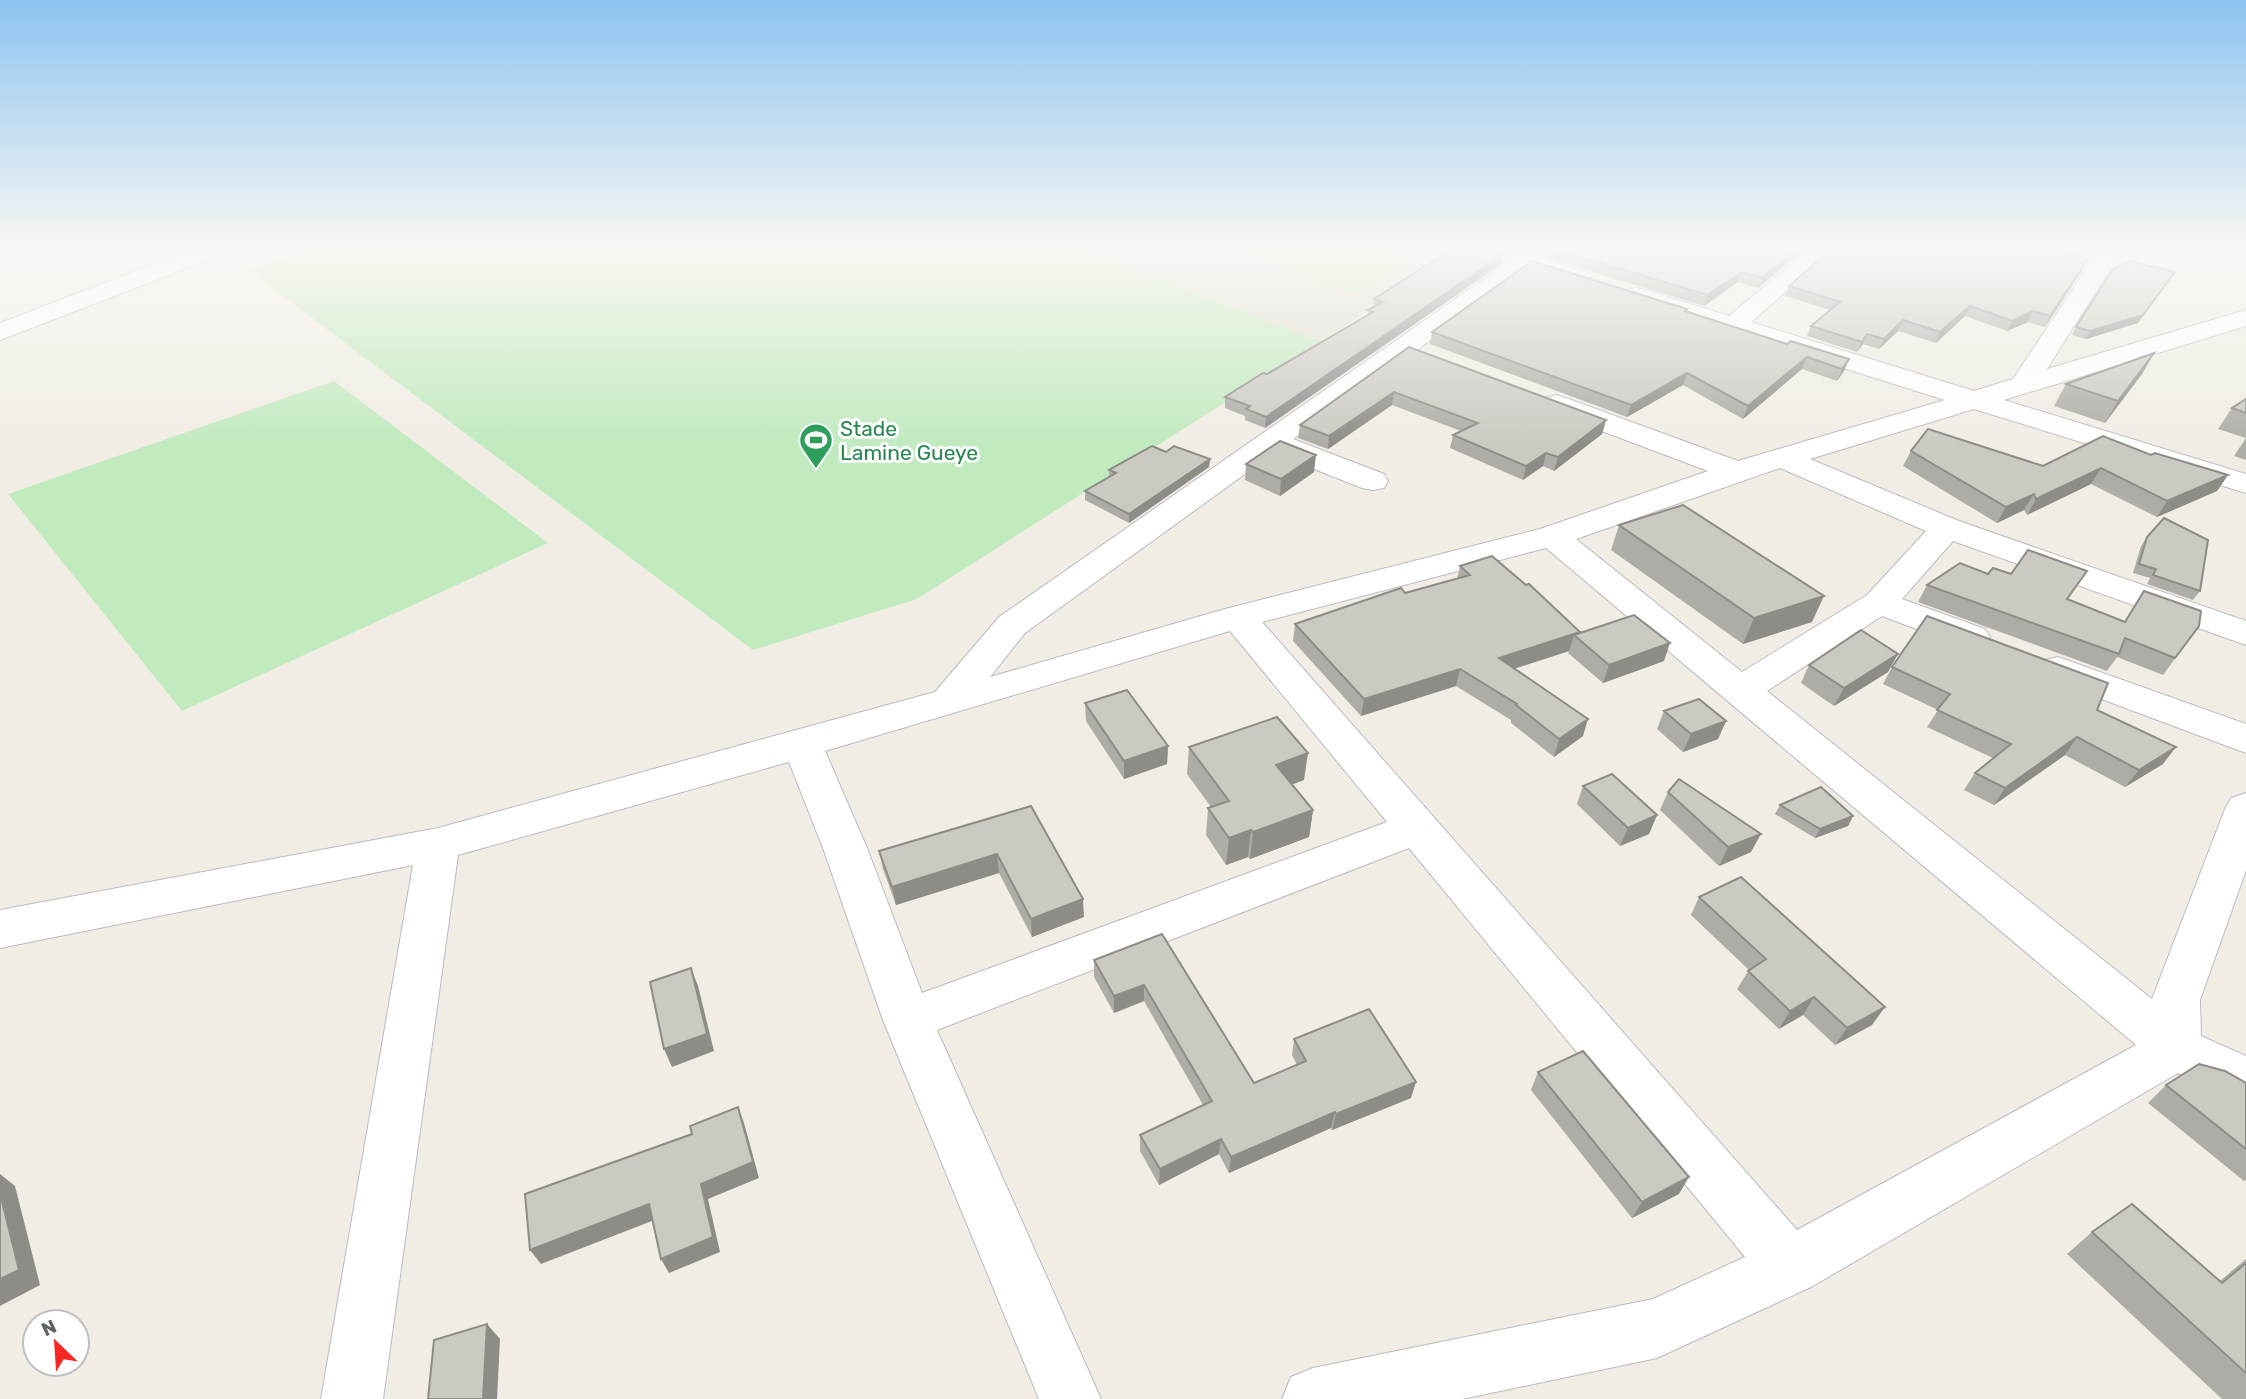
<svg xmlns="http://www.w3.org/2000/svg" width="2246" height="1399" font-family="Rubik,sans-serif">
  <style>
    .education { fill: #e1dcd4 }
    .green { fill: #c1eabf }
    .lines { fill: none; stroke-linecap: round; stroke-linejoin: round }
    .street-casing { stroke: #b8bbc0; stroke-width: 2 }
    .secondary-casing { stroke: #b8bcc2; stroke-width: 2 }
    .street { fill: #fff; fill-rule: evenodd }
    .secondary { fill: #fff; fill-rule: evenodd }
    .wall { fill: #afaca7 }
    .shaded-wall { fill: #8f8c88 }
    .building { fill: #ccc8c2; stroke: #8f8c88; stroke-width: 2 }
    .labels { text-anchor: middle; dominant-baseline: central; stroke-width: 6; stroke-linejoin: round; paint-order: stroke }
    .far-leisure-label { font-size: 21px; fill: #27864d; stroke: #fff; text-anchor: start }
  </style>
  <rect width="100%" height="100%" fill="#f1ede5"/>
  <path class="education" d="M1083,250H1448L1458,253L1321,341Z"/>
  <g class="green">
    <path d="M312,250H1083L1321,341L917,599L753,650L247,269Z"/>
    <path d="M1257,250H1383L1414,260L1353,294L1245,256Z"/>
    <path d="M334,381L548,543L182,711L8,494Z"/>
  </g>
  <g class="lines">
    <g class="street-casing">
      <g id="street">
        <path d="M1480,250H1550L1543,259L1587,273L1591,278L1587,283L1579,285L1528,270L1293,439L1384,474L1388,481L1384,488L1373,490L1362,488L1274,453L1025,633L990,677L1225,609L1540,529L1708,471L1546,410L1542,404L1546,398L1556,395L1566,398L1738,461L1945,400L1627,300L1624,295L1627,290L1636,288L1645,290L1729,316L1808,250H1834L1751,322L1974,391L2013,379L2099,250H2122L2047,369L2246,310V326L2004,400L2246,474V493L1974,409L1810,459L1959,521L2246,621V645L1953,541L1902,599L1985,629L1990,637L1985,645L1972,648L1959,645L1882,616L1767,691L2152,999L2225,809L2231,798L2246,793V870L2200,1000L2201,1036L2246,1056V1104L2178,1073L1811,1287L1657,1358L1462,1399H1282L1291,1377L1313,1368L1653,1299L1745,1257L1409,848L937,1030L1101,1399H1039L883,1020L823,848L789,762L458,855L383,1399H321L413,865L0,948V910L438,828L935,692L999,617L1507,263L1483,255ZM1780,468L1926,531L1867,595L1742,672L1576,539ZM1546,548L2136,1045L1797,1230L1262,622ZM1230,631L1387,822L922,993L867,848L825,751Z"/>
        <path d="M2058,657L2246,724V753L2045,678L2039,669L2045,660Z"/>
      </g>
    </g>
    <g class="secondary-casing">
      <path id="secondary" d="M191,250H224L221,255L0,340V323Z"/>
    </g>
    <use href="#street" class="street"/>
    <use href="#secondary" class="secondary"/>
  </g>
  <g class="wall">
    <path d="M1549,250H1803L1758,288L1738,282L1704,306L1547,258Z"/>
    <path d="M2067,253L2083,269L2045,327L2028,322L2007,331L1965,316L1936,343L1898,331L1879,349L1863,344L1857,352L1807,336L1811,326L1830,310L1785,296L1789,286Z"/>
    <path d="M1503,254L1501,264L1265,428L1245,420V416L1225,408V397L1368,315V310L1373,308L1374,299Z"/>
    <path d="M2171,279L2138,323L2086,339L2072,335L2076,327Z"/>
    <path d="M1687,309V311L1787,344L1849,359L1844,371L1837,381L1802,369L1743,419L1683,385L1627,417L1430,344L1432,332Z"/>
    <path d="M1409,347L1606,420L1602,434L1554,471L1543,466L1523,480L1450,448L1453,435L1461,431L1392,405L1328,449L1298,438L1300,425Z"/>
    <path d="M2154,353L2142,374L2105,423L2054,406L2066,384Z"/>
    <path d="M2246,399V460L2234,456L2246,438L2218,429L2232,408Z"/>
    <path d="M1911,451L2043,466L2151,455L2228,475L2217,491L2157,517L2091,484L2027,515L2024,510L1997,523L1903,466Z"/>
    <path d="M1166,452L1210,459L1209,467L1129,523L1085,500V491L1109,477V470Z"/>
    <path d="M1246,464L1314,472L1280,496L1245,480Z"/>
    <path d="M1619,525L1812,622L1743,644L1611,550Z"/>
    <path d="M2147,537L2200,591L2193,600L2147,584L2150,578L2133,573L2141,546Z"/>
    <path d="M1460,566L1580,633L1664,661L1603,683L1568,653L1569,651L1514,669L1583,736L1554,757L1511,723V720L1456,686L1361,716L1293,641L1295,624L1457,579Z"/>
    <path d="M1988,574L2068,599L2124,622L2144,591L2199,626L2163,675L2117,657L2107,671L1918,602L1927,585Z"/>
    <path d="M1809,665L1888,672L1834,706L1801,683Z"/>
    <path d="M1892,667L2097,710L2163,764L2125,787L2065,755L1994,805L1964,790L1975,773L1993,758L1927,727L1938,710L1883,684Z"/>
    <path d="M1085,703L1168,746L1167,764L1124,779L1086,721Z"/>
    <path d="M1664,711L1726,721L1718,739L1683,752L1657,729Z"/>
    <path d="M1189,747L1304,780L1292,784L1313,810L1309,837L1250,859L1248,857L1226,865L1206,835L1208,808L1211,807L1187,774Z"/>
    <path d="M1583,786L1657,815L1649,834L1620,846L1577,804Z"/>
    <path d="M1668,792L1751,852L1719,866L1660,810Z"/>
    <path d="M1780,805L1853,816L1848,826L1815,838L1775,814Z"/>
    <path d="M1031,806L1084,917L1032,937L999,873L896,905L883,869L879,851Z"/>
    <path d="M1699,897L1872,1025L1835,1045L1803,1015L1779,1029L1737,989L1749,970L1691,915Z"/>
    <path d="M1162,934L1254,1083L1297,1065L1292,1055L1294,1039L1411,1098L1332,1130L1331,1128L1229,1173L1219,1154L1159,1185L1140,1151V1135L1203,1105L1144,1001L1114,1013L1094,977V960Z"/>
    <path d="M1538,1072L1679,1194L1632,1218L1531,1090Z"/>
    <path d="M2246,1083V1180L2244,1181L2148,1103L2166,1085Z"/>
    <path d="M2092,1232L2220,1281L2246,1259V1399H2222L2067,1254Z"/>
  </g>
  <g class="shaded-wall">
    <path d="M1795,250H1803L1758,288L1762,278Z"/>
    <path d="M1503,254L1501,264L1265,428L1266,417Z"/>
    <path d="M2088,259L2083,269L2045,327L2050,316Z"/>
    <path d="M1742,272L1738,282L1704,306L1707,295Z"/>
    <path d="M2175,272L2138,323L2086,339L2090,331Z"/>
    <path d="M1970,306L1965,316L1936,343L1940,332Z"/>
    <path d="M2033,311L2028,322L2007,331L2012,321Z"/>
    <path d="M1903,320L1898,331L1879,349L1884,339Z"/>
    <path d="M1867,334L1863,344L1857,352L1862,342Z"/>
    <path d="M2154,353L2142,374L2105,423L2118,401Z"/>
    <path d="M1807,357L1802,369L1743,419L1748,406Z"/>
    <path d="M1849,359L1844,371L1837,381L1842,369Z"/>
    <path d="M1687,373L1683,385L1627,417L1631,405Z"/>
    <path d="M1394,392L1392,405L1328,449L1329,436Z"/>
    <path d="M1606,420L1602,434L1554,471L1558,457Z"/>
    <path d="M1546,453L1543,466L1523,480L1526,466Z"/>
    <path d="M1316,455L1314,472L1280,496L1281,479Z"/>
    <path d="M1210,459L1209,467L1129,523V514Z"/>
    <path d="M2101,468L2091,484L2027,515L2036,499Z"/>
    <path d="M2228,475L2217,491L2157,517L2167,501Z"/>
    <path d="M2034,494L2024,510L1997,523L2006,507Z"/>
    <path d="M1824,596L1812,622L1743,644L1754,618Z"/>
    <path d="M1580,632L1578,639L1574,635L1569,651L1494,675L1499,658Z"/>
    <path d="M1670,643L1664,661L1603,683L1609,665Z"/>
    <path d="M1898,654L1888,672L1834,706L1844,688Z"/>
    <path d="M1460,669L1456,686L1361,716L1364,699Z"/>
    <path d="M1588,719L1583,736L1554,757L1559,739Z"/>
    <path d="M1726,721L1718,739L1683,752L1691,734Z"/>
    <path d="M2077,737L2065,755L1994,805L2005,788Z"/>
    <path d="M1168,746L1167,764L1124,779V761Z"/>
    <path d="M2176,747L2163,764L2125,787L2139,770Z"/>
    <path d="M1308,753L1304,780L1273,792L1276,765Z"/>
    <path d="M1313,810L1309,837L1250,859L1253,832Z"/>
    <path d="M1657,815L1649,834L1620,846L1628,828Z"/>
    <path d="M1853,816L1848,826L1815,838L1820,829Z"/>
    <path d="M1251,830L1248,857L1226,865L1229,838Z"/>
    <path d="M1761,834L1751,852L1719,866L1728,847Z"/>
    <path d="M997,854L999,873L896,905L892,887Z"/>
    <path d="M1083,899L1084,917L1032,937L1031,919Z"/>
    <path d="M691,968L698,986L714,1051L672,1067L664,1049Z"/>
    <path d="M1144,985V1001L1114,1013V996Z"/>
    <path d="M1814,997L1803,1015L1779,1029L1790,1011Z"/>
    <path d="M1885,1007L1872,1025L1835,1045L1847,1028Z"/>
    <path d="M1416,1082L1411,1098L1332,1130L1336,1114Z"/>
    <path d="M738,1107L744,1123L759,1178L708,1199L720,1252L669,1273L661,1259L701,1184Z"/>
    <path d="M1335,1112L1331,1128L1229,1173L1231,1157Z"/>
    <path d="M1221,1139L1219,1154L1159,1185L1160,1169Z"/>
    <path d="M0,1174L15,1186L40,1285L0,1306Z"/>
    <path d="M1689,1177L1679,1194L1632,1218L1642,1202Z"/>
    <path d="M649,1204L657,1219L541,1264L530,1250Z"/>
    <path d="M487,1324L500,1339L497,1399H483Z"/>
  </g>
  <g class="building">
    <path d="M1451,250H1492L1503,254L1266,417L1246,409L1250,406L1225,397L1263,373L1267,374L1373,312L1368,310L1383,302L1374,299Z"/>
    <path d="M1558,250H1795L1762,278L1742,272L1707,295Z"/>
    <path d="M1830,250H2068L2066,253L2088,259L2050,316L2033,311L2012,321L1970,306L1940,332L1903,320L1884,339L1867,334L1862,342L1811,326L1840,302L1789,286Z"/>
    <path d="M1532,261L1687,309L1685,311L1787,344L1791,341L1849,359L1842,369L1807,357L1748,406L1687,373L1631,405L1432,332Z"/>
    <path d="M2128,261L2175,272L2143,315L2090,331L2076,327L2113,269Z"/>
    <path d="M1409,347L1606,420L1558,457L1546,453L1526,466L1453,435L1478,423L1394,392L1329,436L1300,425Z"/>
    <path d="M2154,353L2118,401L2066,384Z"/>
    <path d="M2246,399V413L2232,408Z"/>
    <path d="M1928,429L2043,466L2103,436L2151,455L2155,453L2228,475L2167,501L2101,468L2036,499L2034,494L2006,507L1911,451Z"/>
    <path d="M1280,441L1316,455L1281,479L1246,464Z"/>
    <path d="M1152,446L1166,452L1174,446L1210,459L1129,514L1085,491L1116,473L1109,470Z"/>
    <path d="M1683,505L1824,596L1754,618L1619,525Z"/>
    <path d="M2164,518L2208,540L2200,591L2153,575L2156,569L2139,564L2147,537Z"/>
    <path d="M2028,550L2087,571L2067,599L2125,622L2144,591L2201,611L2199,626L2175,658L2125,638L2119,654L1927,585L1960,563L1988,574L1993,568L2011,574Z"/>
    <path d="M1492,556L1526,585L1529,584L1580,632L1499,658L1588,719L1559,739L1516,705L1517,704L1460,669L1364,699L1295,624L1401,588L1405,593L1470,575L1460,566Z"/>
    <path d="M1634,615L1670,643L1609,665L1574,635Z"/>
    <path d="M1927,616L2108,683L2097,710L2176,747L2139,770L2077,737L2005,788L1975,773L2011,744L1937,710L1950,694L1892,667Z"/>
    <path d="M1861,630L1898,654L1844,688L1809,665Z"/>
    <path d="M1127,690L1168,746L1124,761L1085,703Z"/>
    <path d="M1699,699L1726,721L1691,734L1664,711Z"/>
    <path d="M1277,717L1308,753L1276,765L1313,810L1253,832L1251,830L1229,838L1208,808L1229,801L1189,747Z"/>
    <path d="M1612,774L1657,815L1628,828L1583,786Z"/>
    <path d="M1679,779L1761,834L1728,847L1668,792Z"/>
    <path d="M1821,787L1853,816L1820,829L1780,805Z"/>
    <path d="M1031,806L1083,899L1031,919L997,854L892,887L879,851Z"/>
    <path d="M1741,877L1885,1007L1847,1028L1814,997L1790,1011L1748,971L1766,959L1699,897Z"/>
    <path d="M1162,934L1254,1083L1306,1061L1294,1039L1369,1009L1416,1082L1336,1114L1335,1112L1231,1157L1221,1139L1160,1169L1140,1135L1212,1101L1144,985L1114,996L1094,960Z"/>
    <path d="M691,968L707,1034L664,1049L650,982Z"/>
    <path d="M1583,1051L1689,1177L1642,1202L1538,1072Z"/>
    <path d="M2199,1064L2225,1071L2246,1083V1149L2166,1085Z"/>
    <path d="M738,1107L753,1162L701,1184L713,1237L661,1259L649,1204L530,1250L525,1194L692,1134L690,1126Z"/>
    <path d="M0,1193L19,1270L0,1279Z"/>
    <path d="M2132,1204L2222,1283L2246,1263V1373L2092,1232Z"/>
    <path d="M487,1324L483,1399H428L434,1340Z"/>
  </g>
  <linearGradient id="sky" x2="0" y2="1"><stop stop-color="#8dc4f1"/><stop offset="0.56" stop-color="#f9f7f3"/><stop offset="1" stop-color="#f9f7f3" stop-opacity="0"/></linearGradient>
  <rect width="2246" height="446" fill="url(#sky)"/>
  <defs>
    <g id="stadium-pin" transform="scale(1.75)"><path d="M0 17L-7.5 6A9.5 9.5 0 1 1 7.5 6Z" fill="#2e9e5b" stroke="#fff"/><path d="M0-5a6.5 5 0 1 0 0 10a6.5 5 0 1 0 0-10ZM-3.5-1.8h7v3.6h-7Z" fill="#fff"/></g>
  </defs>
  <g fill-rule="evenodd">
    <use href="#stadium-pin" x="816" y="440"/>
  </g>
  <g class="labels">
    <g class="far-leisure-label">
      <text x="840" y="428">Stade<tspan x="840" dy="24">Lamine Gueye</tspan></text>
    </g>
  </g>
  <g transform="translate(56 1343) rotate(335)"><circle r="33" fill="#ffffff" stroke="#bec0c2" stroke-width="2"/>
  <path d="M0-5L12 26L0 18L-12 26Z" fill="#f92822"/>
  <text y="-10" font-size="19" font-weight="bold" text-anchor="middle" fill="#5d6267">N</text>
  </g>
</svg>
